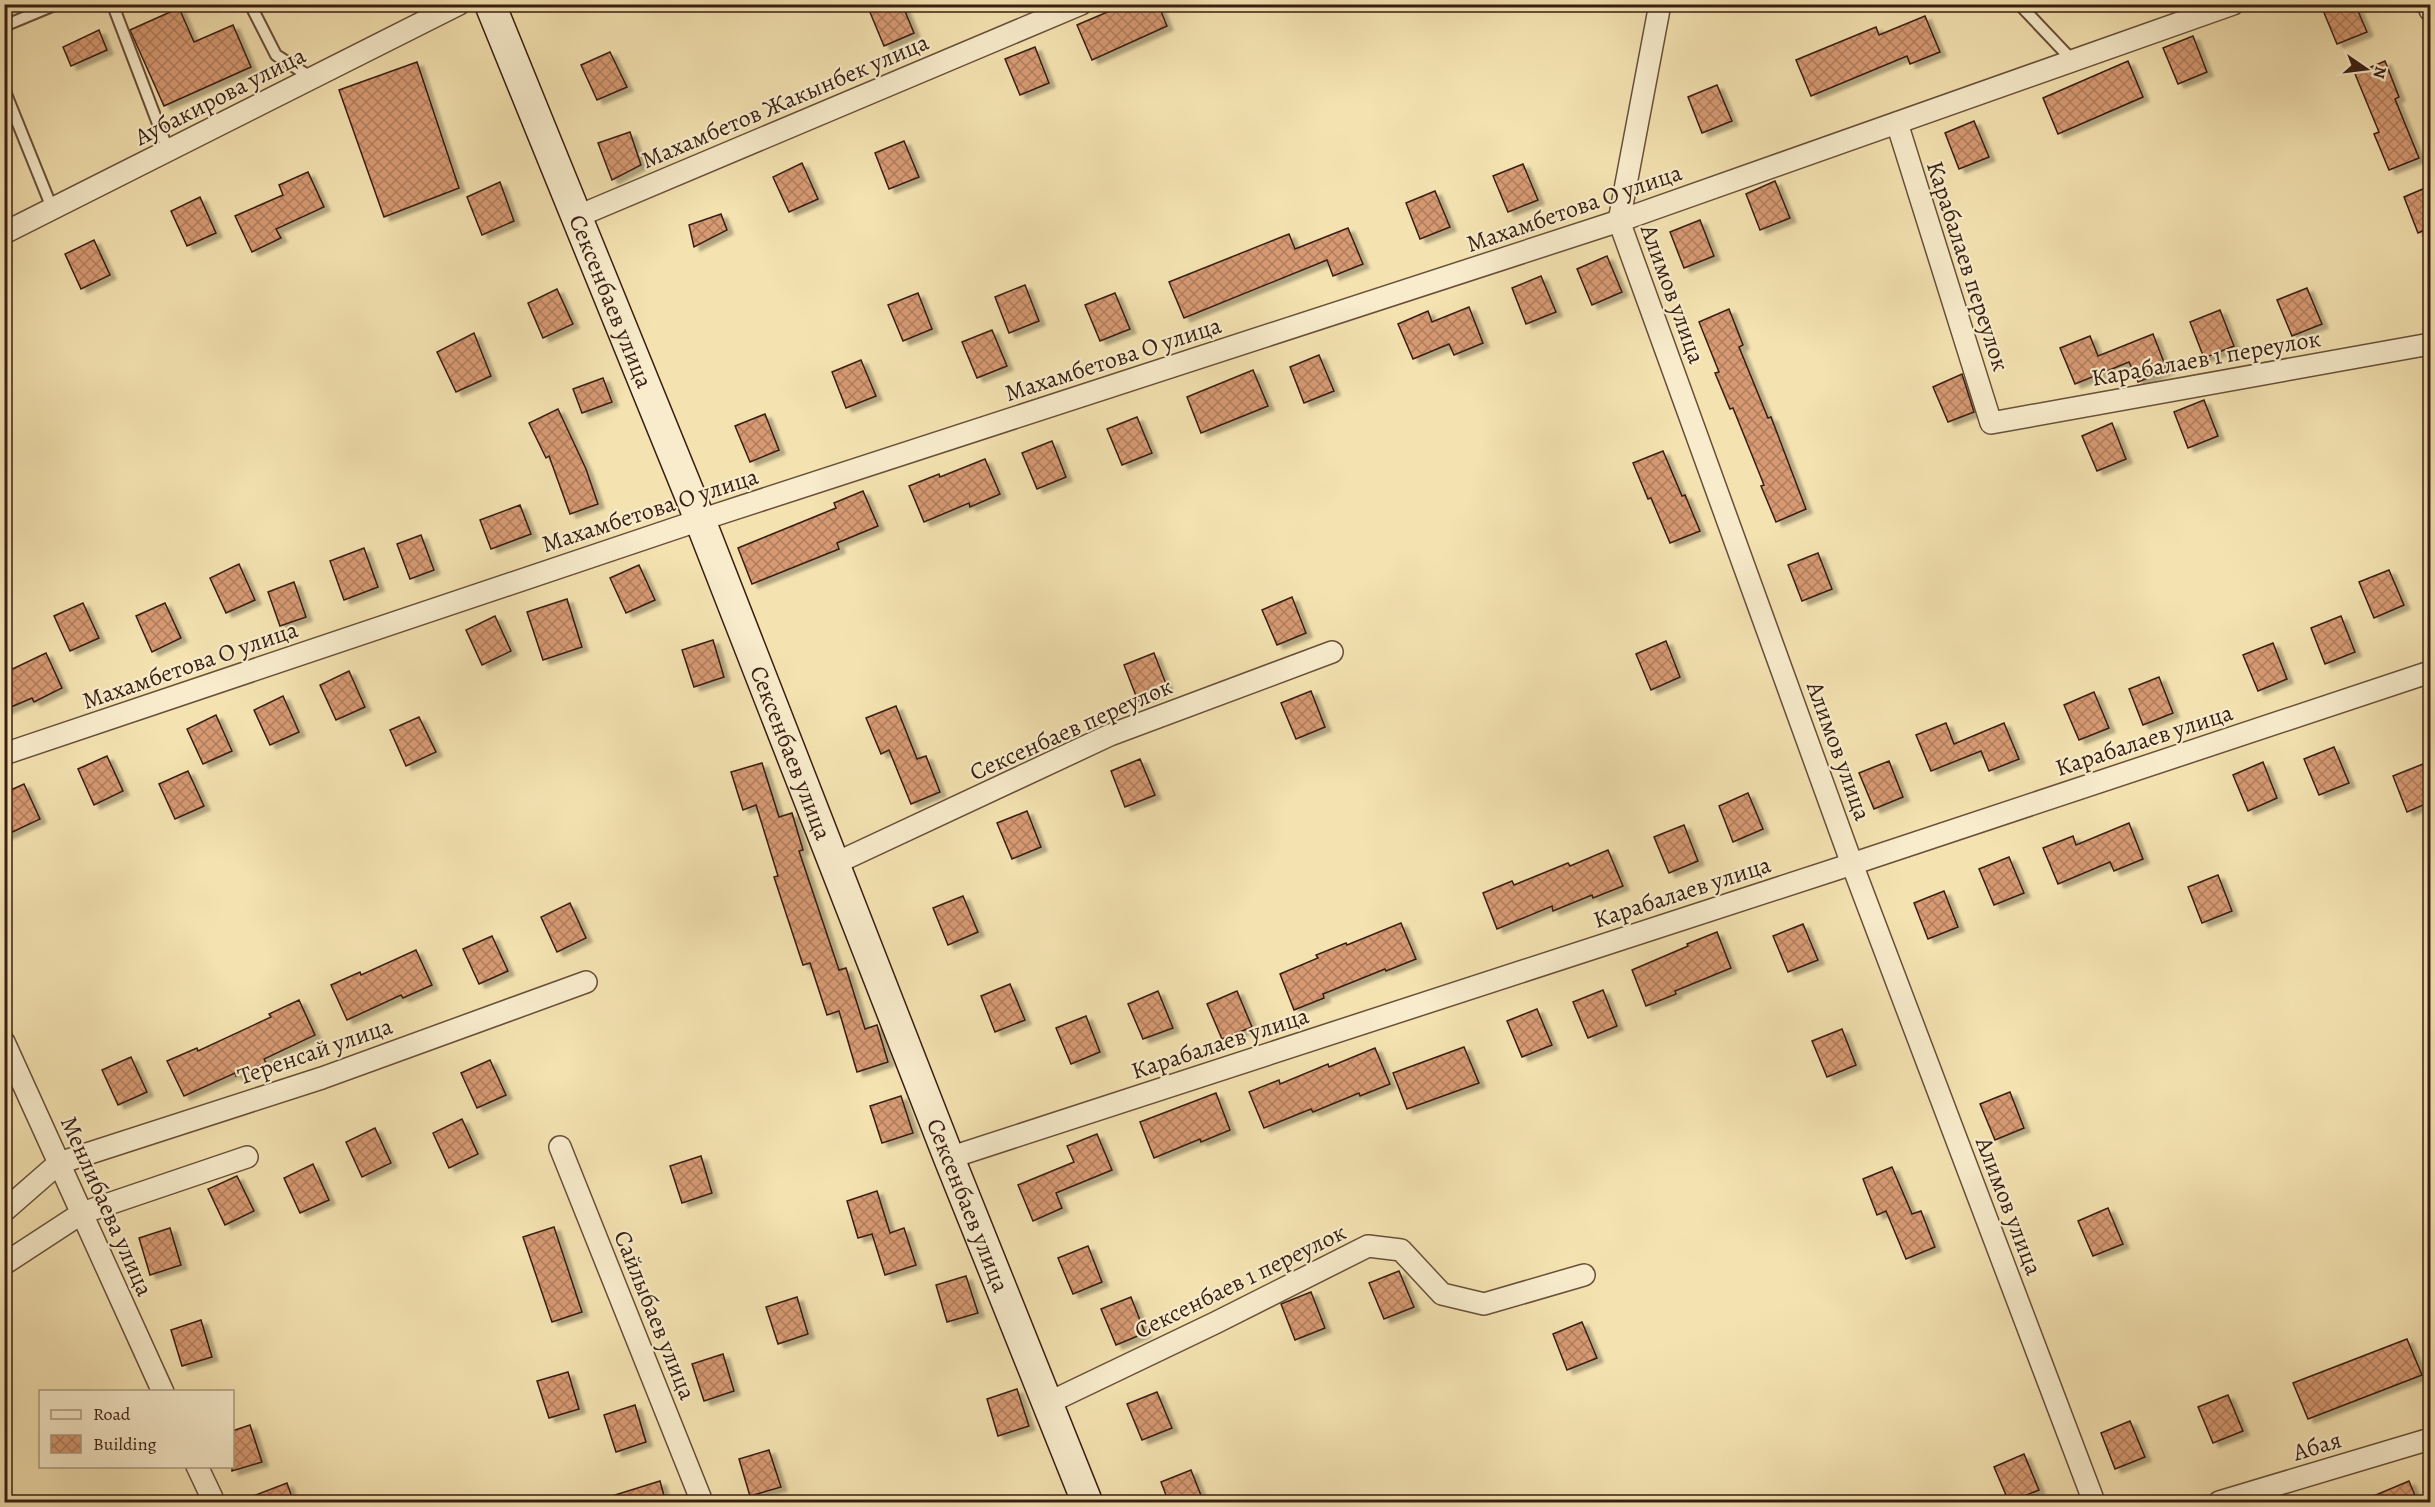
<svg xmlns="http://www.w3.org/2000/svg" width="2435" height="1507" font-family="Alegreya,serif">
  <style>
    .building { fill: url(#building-cross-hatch); stroke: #381e13; stroke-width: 1.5; filter: url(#shadow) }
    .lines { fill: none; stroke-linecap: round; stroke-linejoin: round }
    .lane-casing { stroke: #674f3a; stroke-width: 14 }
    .street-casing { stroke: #674f3a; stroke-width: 24 }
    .secondary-casing { stroke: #381e13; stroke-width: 33 }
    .lane { stroke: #f8eccc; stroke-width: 10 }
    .street { stroke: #f8eccc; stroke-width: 21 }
    .secondary { stroke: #f8eccc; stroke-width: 30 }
    .labels { text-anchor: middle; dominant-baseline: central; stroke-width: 4.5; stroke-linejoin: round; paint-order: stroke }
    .street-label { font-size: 24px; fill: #381e13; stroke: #f8eccc }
  </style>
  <defs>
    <pattern id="building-cross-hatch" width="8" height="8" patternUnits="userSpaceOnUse" patternTransform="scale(1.5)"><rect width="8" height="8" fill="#d79a73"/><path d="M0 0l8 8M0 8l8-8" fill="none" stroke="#af7d5d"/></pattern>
    <filter id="shadow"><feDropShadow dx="6" dy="4" stdDeviation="1.5" flood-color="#0004"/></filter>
  </defs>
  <rect width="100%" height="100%" fill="#f4e2b1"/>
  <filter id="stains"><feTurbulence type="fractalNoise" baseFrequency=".00333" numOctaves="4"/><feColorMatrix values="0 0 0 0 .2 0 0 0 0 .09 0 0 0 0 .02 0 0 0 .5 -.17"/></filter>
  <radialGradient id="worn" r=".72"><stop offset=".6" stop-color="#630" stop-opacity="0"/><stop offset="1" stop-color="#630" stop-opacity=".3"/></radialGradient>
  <g class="building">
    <path d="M882,4H902L914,33L884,46L869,10Z"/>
    <path d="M1126,4H1158L1167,26L1092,60L1077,25Z"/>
    <path d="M2331,4H2355L2367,32L2337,44L2322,8Z"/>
    <path d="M179,8L194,42L233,25L251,67L164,106L130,30Z"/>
    <path d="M1925,16L1940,52L1910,64L1907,56L1811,96L1796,60L1876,27L1879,35Z"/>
    <path d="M99,30L107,50L71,66L63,47Z"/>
    <path d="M2193,36L2207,72L2178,84L2163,48Z"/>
    <path d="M1035,47L1049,83L1020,95L1005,59Z"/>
    <path d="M610,52L627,87L597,100L581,65Z"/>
    <path d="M2128,61L2143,97L2058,134L2043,98Z"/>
    <path d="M2385,61L2399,97L2395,99L2419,158L2389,170L2374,134L2379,132L2355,74Z"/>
    <path d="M417,62L459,188L384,217L339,90Z"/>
    <path d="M1717,85L1732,121L1702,133L1688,97Z"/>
    <path d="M1974,121L1989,157L1959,169L1945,133Z"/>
    <path d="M630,132L641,165L612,180L598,143Z"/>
    <path d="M904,141L919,177L889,189L875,153Z"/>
    <path d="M802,163L818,199L789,212L773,177Z"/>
    <path d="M1523,164L1538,200L1508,212L1493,176Z"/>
    <path d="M308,172L324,207L276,229L281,238L252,252L235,216L283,195L279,185Z"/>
    <path d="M1775,181L1790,218L1760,230L1746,194Z"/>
    <path d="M500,182L514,221L482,235L467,197Z"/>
    <path d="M2430,186V228L2418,233L2404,197Z"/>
    <path d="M1435,191L1450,227L1420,239L1406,203Z"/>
    <path d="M200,197L216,233L187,246L171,211Z"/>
    <path d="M721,214L727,230L694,247L689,225Z"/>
    <path d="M1700,220L1714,256L1684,268L1670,232Z"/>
    <path d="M1348,228L1363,264L1333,276L1327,260L1184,318L1169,282L1289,234L1295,249Z"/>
    <path d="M94,240L110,275L81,289L65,254Z"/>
    <path d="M1607,256L1622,292L1592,305L1577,269Z"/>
    <path d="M1541,276L1556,312L1526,324L1512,288Z"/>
    <path d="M1025,285L1039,321L1009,333L995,297Z"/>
    <path d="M2307,288L2322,324L2292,336L2277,300Z"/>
    <path d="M557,289L573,324L543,338L528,303Z"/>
    <path d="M918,293L932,329L903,341L888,305Z"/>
    <path d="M1115,293L1130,329L1100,341L1085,305Z"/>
    <path d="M1469,307L1483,343L1454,355L1449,344L1413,359L1398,324L1428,311L1432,322Z"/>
    <path d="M1729,309L1743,345L1739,347L1768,418L1771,417L1806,509L1776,522L1761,486L1764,485L1733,408L1730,409L1715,373L1719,372L1699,322Z"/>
    <path d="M2220,310L2234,346L2204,358L2190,322Z"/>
    <path d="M992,330L1007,366L977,378L962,342Z"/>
    <path d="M474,333L491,376L456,392L437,352Z"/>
    <path d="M2153,334L2167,370L2138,382L2129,362L2075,384L2060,348L2090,336L2098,356Z"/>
    <path d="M1319,355L1334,391L1304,403L1290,367Z"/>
    <path d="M861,360L876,396L846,408L832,372Z"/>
    <path d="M1253,370L1268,406L1201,433L1187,397Z"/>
    <path d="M1962,374L1974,412L1948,422L1933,387Z"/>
    <path d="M603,378L612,402L582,413L573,389Z"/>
    <path d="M2204,400L2218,436L2188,448L2174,412Z"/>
    <path d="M558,409L586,469L598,504L570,514L549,456L546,458L529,423Z"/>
    <path d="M765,414L779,450L750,462L735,426Z"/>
    <path d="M1137,417L1152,453L1122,465L1107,429Z"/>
    <path d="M2112,423L2126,459L2097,471L2082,436Z"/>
    <path d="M1052,441L1066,477L1037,489L1022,453Z"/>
    <path d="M1663,451L1682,496L1685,495L1700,531L1670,543L1651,498L1648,499L1633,463Z"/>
    <path d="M985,459L1000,494L970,507L969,503L924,522L909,486L939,474L940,477Z"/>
    <path d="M863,491L878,526L837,543L839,549L752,584L738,548L836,508L834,503Z"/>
    <path d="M520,505L531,534L491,549L480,520Z"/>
    <path d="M421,535L434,570L410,579L397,544Z"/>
    <path d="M364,548L378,587L344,600L330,561Z"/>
    <path d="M1818,553L1832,589L1802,601L1788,565Z"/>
    <path d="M239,564L255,600L226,613L210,578Z"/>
    <path d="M639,565L655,600L626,613L610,578Z"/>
    <path d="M2389,570L2404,605L2374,618L2359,582Z"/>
    <path d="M294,582L306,617L280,626L268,592Z"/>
    <path d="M1292,597L1306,633L1277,645L1262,610Z"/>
    <path d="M567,599L582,647L543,660L527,612Z"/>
    <path d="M83,603L99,638L70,651L54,616Z"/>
    <path d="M165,603L181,638L152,652L136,616Z"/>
    <path d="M495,616L511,651L482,665L466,630Z"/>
    <path d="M2341,616L2355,652L2325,664L2311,628Z"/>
    <path d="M713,640L724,677L694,687L682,650Z"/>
    <path d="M1666,641L1680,677L1651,690L1636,654Z"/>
    <path d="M2273,643L2287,679L2258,691L2243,655Z"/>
    <path d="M46,653L62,688L34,702L32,698L4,710V673Z"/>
    <path d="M1154,653L1168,689L1138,701L1124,665Z"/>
    <path d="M349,671L365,707L336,720L320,685Z"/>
    <path d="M2159,677L2173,713L2143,725L2129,689Z"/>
    <path d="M1311,691L1325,727L1296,739L1281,703Z"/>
    <path d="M2094,692L2109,728L2079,740L2064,705Z"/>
    <path d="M283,696L299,732L270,745L254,710Z"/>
    <path d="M896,706L917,759L926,756L940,792L911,804L889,750L881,754L866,718Z"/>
    <path d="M216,715L232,751L203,764L187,729Z"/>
    <path d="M419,717L436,752L406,766L390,730Z"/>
    <path d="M1946,723L1954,744L2004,723L2019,759L1989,771L1981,751L1931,771L1916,735Z"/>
    <path d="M2334,747L2349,783L2319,795L2304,759Z"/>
    <path d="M107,756L123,791L94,805L78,769Z"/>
    <path d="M1140,759L1155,795L1125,807L1111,771Z"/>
    <path d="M1889,761L1903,797L1874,809L1859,773Z"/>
    <path d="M2263,762L2277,798L2248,811L2233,775Z"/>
    <path d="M762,763L779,817L792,813L803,850L799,851L839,970L846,968L865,1029L877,1025L888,1062L857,1072L839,1011L827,1015L810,963L803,965L774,877L778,876L756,805L743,810L731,772Z"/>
    <path d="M2423,764L2430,783V802L2407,812L2393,776Z"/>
    <path d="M188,771L204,806L175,819L159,784Z"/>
    <path d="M24,784L40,819L4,836V793Z"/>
    <path d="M1748,793L1763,829L1733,842L1719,806Z"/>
    <path d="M1027,811L1041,847L1012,859L997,823Z"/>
    <path d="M2129,823L2143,859L2114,871L2110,862L2058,884L2043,848L2073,836L2076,845Z"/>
    <path d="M1684,825L1698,861L1669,873L1654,837Z"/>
    <path d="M1608,850L1623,886L1593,898L1592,895L1553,911L1552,906L1497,929L1483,893L1512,881L1514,885L1568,863L1570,866Z"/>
    <path d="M2009,857L2024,893L1994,905L1979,869Z"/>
    <path d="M2218,875L2232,911L2202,923L2188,887Z"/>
    <path d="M1944,891L1958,927L1928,939L1914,903Z"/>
    <path d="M963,896L978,932L948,945L933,908Z"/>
    <path d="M570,903L586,938L557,952L541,917Z"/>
    <path d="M1401,923L1416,959L1386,971L1385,969L1323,994L1324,998L1294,1010L1280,974L1318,958L1316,955L1346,943L1347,945Z"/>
    <path d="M1803,924L1818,960L1788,972L1773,936Z"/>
    <path d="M1717,932L1731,968L1675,991L1676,994L1646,1006L1632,970L1688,946L1687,944Z"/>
    <path d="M492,936L508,971L479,984L463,949Z"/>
    <path d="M416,950L432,985L403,998L401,995L347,1020L331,985L360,972L361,975Z"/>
    <path d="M1010,984L1025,1020L995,1032L981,996Z"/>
    <path d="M1603,990L1617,1026L1588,1038L1573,1002Z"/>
    <path d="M1158,991L1173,1028L1143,1039L1128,1004Z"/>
    <path d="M1237,991L1252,1027L1222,1039L1207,1004Z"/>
    <path d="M299,1000L315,1035L264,1059L266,1063L236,1076L235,1073L184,1096L167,1061L197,1048L198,1051L271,1017L269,1014Z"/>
    <path d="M1537,1009L1552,1045L1522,1057L1507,1021Z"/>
    <path d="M1086,1016L1100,1052L1071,1064L1056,1028Z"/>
    <path d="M1842,1029L1856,1065L1827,1077L1812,1041Z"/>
    <path d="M1464,1047L1479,1083L1407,1109L1393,1073Z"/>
    <path d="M1375,1048L1390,1084L1360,1096L1359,1093L1313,1112L1311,1109L1264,1128L1249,1092L1279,1080L1280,1084L1328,1064L1329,1067Z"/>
    <path d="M131,1057L147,1092L118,1105L102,1070Z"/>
    <path d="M490,1060L506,1095L477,1108L461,1073Z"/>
    <path d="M2010,1092L2024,1128L1995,1140L1980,1104Z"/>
    <path d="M1216,1093L1230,1130L1201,1142L1200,1139L1154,1158L1140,1122Z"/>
    <path d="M901,1096L913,1133L882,1143L870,1106Z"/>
    <path d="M462,1119L478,1154L449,1168L433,1133Z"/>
    <path d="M375,1128L391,1163L362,1177L346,1142Z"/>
    <path d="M1097,1134L1112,1170L1056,1193L1062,1208L1033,1221L1018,1185L1074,1162L1067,1146Z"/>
    <path d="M701,1156L712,1193L682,1203L670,1166Z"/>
    <path d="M313,1164L329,1200L300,1213L284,1178Z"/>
    <path d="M1892,1167L1912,1214L1921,1211L1935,1247L1906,1259L1886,1211L1877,1215L1863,1179Z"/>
    <path d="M237,1176L254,1211L225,1225L208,1189Z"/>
    <path d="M877,1191L890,1233L904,1228L916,1265L885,1275L872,1234L858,1238L847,1201Z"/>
    <path d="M2108,1208L2123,1244L2093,1256L2078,1221Z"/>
    <path d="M554,1227L582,1312L552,1322L523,1237Z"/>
    <path d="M170,1228L181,1265L150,1275L139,1238Z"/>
    <path d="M1088,1246L1102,1282L1073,1294L1058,1258Z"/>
    <path d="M1399,1271L1414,1307L1384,1319L1369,1283Z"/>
    <path d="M966,1276L978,1313L947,1322L936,1285Z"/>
    <path d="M1311,1292L1325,1328L1295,1340L1281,1304Z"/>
    <path d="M797,1297L808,1334L778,1344L766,1307Z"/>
    <path d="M1131,1297L1145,1333L1116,1345L1101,1309Z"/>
    <path d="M201,1320L212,1357L182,1366L171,1330Z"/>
    <path d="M1582,1322L1597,1358L1567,1370L1553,1334Z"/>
    <path d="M2407,1339L2422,1375L2308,1419L2293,1383Z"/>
    <path d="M723,1354L734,1391L704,1401L692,1364Z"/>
    <path d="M568,1372L579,1409L549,1418L537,1381Z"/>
    <path d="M1017,1389L1029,1426L998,1436L987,1399Z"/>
    <path d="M1157,1392L1172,1428L1142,1440L1127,1404Z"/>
    <path d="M2228,1395L2243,1431L2213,1443L2198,1407Z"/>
    <path d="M635,1405L646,1442L616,1452L604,1415Z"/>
    <path d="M2130,1421L2145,1457L2115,1469L2101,1433Z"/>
    <path d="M250,1425L262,1462L232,1471V1431Z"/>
    <path d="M769,1450L781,1487L750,1496L739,1459Z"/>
    <path d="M2024,1454L2039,1490L2009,1502L1994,1467Z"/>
    <path d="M1191,1470L1204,1503H1169L1161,1482Z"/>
    <path d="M660,1481L666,1503H602V1499Z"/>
    <path d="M2409,1481L2418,1503H2359V1502Z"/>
    <path d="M287,1483L294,1503H241L240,1501Z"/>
  </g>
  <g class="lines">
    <g class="lane-casing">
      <g id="lane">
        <path d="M124,4L114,8L168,150"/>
        <path d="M250,4L276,55L312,78"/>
        <path d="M2019,4L2073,61"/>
        <path d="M4,26L57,4"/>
        <path d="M4,89L52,208"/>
      </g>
    </g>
    <g class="street-casing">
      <g id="street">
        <path d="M1660,4L1619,221L1852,864L2094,1502"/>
        <path d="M2429,4L2430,10"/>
        <path d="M1897,123L1991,423L2430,344"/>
        <path d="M576,217L1081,4"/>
        <path d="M4,233L459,4"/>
        <path d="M4,754L700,520L1619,221L2233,4"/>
        <path d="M834,864L1110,735L1332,652"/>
        <path d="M4,1042L163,1392"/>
        <path d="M560,1147L702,1502"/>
        <path d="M949,1158L1852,864L2430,672"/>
        <path d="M4,1211L59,1163L322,1078L586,982"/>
        <path d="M4,1264L82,1213L247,1157"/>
        <path d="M1048,1403L1215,1323L1368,1246L1401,1250L1442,1294L1484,1304L1584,1275"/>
        <path d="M197,1466L214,1502"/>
        <path d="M2219,1502L2430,1439"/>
      </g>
    </g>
    <g class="secondary-casing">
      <g id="secondary">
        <path id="s1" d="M490,4L700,520L949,1158L1087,1502"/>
      </g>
    </g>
    <use href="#lane" class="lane"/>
    <use href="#street" class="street"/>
    <use href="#secondary" class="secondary"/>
  </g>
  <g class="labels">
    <g class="street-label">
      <text transform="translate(220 96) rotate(-27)">Аубакирова улица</text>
      <text transform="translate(785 101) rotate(-23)">Махамбетов Жакынбек улица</text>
      <text transform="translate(1574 208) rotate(-19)">Махамбетова О улица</text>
      <text transform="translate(1968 266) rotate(72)">Карабалаев переулок</text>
      <text transform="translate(1673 294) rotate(70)">Алимов улица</text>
      <text stroke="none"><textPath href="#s1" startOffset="321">Сексенбаев улица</textPath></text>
      <text transform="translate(2206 358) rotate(-10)">Карабалаев 1 переулок</text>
      <text transform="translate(1113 359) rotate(-18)">Махамбетова О улица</text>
      <text transform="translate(650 510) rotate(-18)">Махамбетова О улица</text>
      <text transform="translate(190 665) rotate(-19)">Махамбетова О улица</text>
      <text transform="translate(1071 729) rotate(-24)">Сексенбаев переулок</text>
      <text transform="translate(2144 740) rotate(-18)">Карабалаев улица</text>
      <text transform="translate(1839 751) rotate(70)">Алимов улица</text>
      <text stroke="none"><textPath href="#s1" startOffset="807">Сексенбаев улица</textPath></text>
      <text transform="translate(1682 892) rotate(-18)">Карабалаев улица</text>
      <text transform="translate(1220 1043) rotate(-18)">Карабалаев улица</text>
      <text transform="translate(315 1051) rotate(-19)">Теренсай улица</text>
      <text stroke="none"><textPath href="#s1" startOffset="1293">Сексенбаев улица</textPath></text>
      <text transform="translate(107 1206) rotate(66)">Менлибаева улица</text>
      <text transform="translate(2009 1206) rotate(69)">Алимов улица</text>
      <text transform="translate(1240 1281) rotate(-26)">Сексенбаев 1 переулок</text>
      <text transform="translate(655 1315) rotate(68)">Сайлыбаев улица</text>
      <text transform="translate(2317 1446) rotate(-17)">Абая</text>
    </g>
  </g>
  <rect width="2435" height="1507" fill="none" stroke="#f4e2b1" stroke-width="24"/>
  <rect x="6" y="6" width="2423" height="1495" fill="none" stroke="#381e13" stroke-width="3"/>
  <rect x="12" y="12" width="2411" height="1483" fill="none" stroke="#381e13" stroke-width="1.5"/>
  <rect x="39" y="1390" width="195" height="78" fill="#f8eccc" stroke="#ab9a82" stroke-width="1.5"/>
  <rect x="51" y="1410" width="30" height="9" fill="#f8eccc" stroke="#ab9a82" stroke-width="1.5"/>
  <text x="93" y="1420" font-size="18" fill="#381e13">Road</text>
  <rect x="51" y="1435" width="30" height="18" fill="url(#building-cross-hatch)" stroke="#ab9a82" stroke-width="1.5"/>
  <text x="93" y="1450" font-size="18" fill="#381e13">Building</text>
  <g transform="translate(2366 69) rotate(104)" stroke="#f8eccc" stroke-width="4.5" paint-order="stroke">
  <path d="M0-4.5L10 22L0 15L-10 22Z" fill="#381e13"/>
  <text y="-9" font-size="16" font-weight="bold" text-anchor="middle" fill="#381e13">N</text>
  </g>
  <rect width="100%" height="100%" filter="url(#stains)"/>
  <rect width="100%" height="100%" fill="url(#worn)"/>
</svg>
